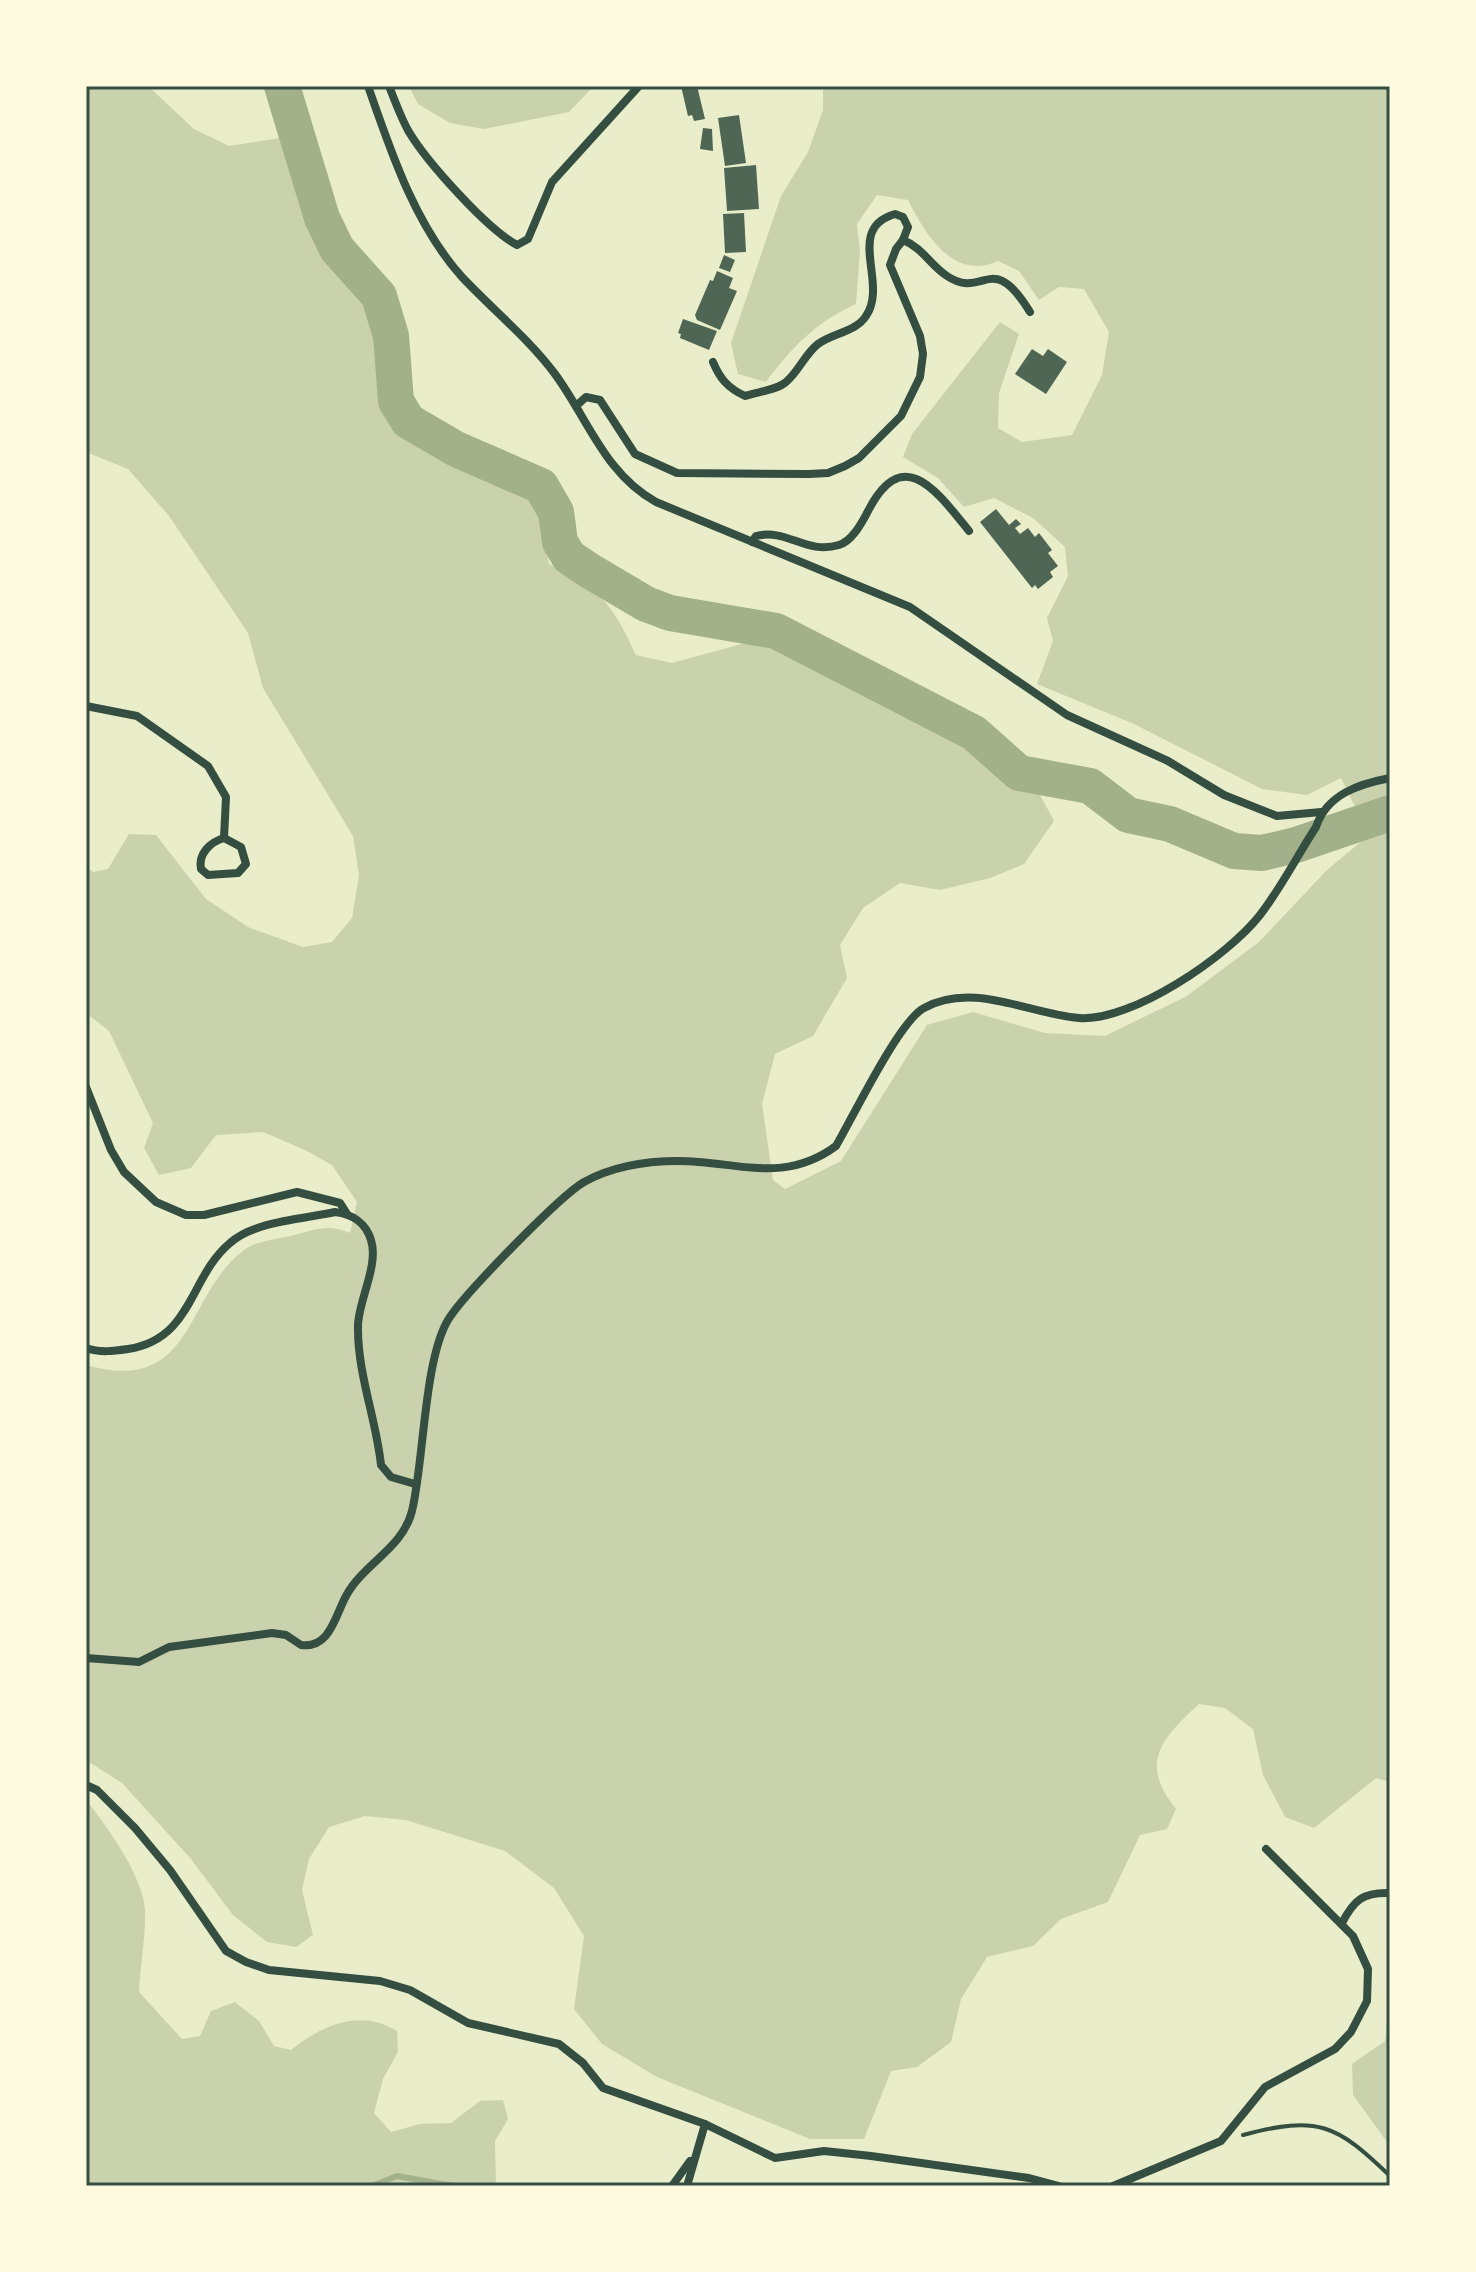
<svg xmlns="http://www.w3.org/2000/svg" width="1476" height="2272" font-family="Mulish,sans-serif">
  <style>
    .green { fill: #cad2ad }
    .lines { fill: none; stroke-linecap: round; stroke-linejoin: round }
    .stream { stroke: #a3b18a; stroke-width: 6 }
    .river { stroke: #a3b18a; stroke-width: 36 }
    .building { fill: #4f6655 }
    .path { stroke: #344e41; stroke-width: 4 }
    .minor { stroke: #344e41; stroke-width: 8 }
    .neatline { fill: none; stroke: #344e41; stroke-width: 3 }
  </style>
  <rect width="100%" height="100%" fill="#e9edc9"/>
  <g class="green">
    <path d="M86,86H148L194,129L229,146L287,137L306,222L327,261L368,308L378,348L384,403L405,427L466,471L514,487L539,510L549,564C601,590 612,603 636,655L672,663L770,636L839,681L979,754L1014,783L1040,795L1054,821L1024,864L990,878L940,890L900,883L863,908L840,945L847,978L813,1036L775,1054L762,1104L773,1180L785,1189L841,1161L927,1025L973,1012L1045,1033L1105,1036L1187,996L1259,942L1327,870L1369,835L1341,778L1307,795L1262,789L1134,724L1037,684L1053,641L1047,618L1068,576L1065,547L1033,518L994,498L964,507L938,478L903,457L912,434L1000,322L1019,334L999,393L998,428L1022,442L1072,435L1102,375L1109,332L1084,289L1059,287L1039,300L1019,271L998,261C954,281 926,236 908,200L877,195L857,224L860,251L856,304C816,322 792,347 766,382L738,374L731,343L781,196L808,152L823,110V86H1390V1782L1376,1778L1314,1828L1285,1817L1263,1775L1253,1729L1225,1708L1199,1704C1161,1739 1139,1763 1176,1809L1167,1829L1140,1835L1108,1902L1061,1919L1033,1946L987,1957L961,1999L951,2042L917,2067L891,2071L864,2139H810L657,2077L602,2044L574,2009L584,1936L554,1888L505,1851L406,1820L365,1816L329,1827L309,1859L302,1890L313,1935L296,1947L267,1942L233,1915L191,1859L122,1783L86,1760V1365C195,1396 184,1295 244,1250C255,1241 277,1239 291,1236C315,1230 327,1223 350,1233L357,1202L332,1165L305,1150L263,1132L216,1135L191,1168L159,1175L144,1148L153,1123L109,1031L86,1013V866L93,872L108,869L129,834L156,835L206,899L248,927L303,947L332,942L352,918L359,875L353,836L263,688L248,633L169,516L128,469L86,452Z"/>
    <path d="M409,86H594L569,112L484,129L450,123L418,104Z"/>
    <path d="M86,1800C107,1826 143,1876 145,1910C146,1937 140,1965 139,1992L182,2039L200,2036L211,2011L235,2002L259,2021L274,2046L291,2050C322,2025 360,2008 397,2031L398,2052L383,2079L374,2113L391,2132L420,2124L451,2123L480,2101L503,2100L508,2119L495,2141L496,2186H86Z"/>
    <path d="M1390,1996V2146L1353,2095L1352,2064L1385,2041Z"/>
  </g>
  <g class="lines">
    <path class="stream" d="M372,2186L397,2176L453,2186"/>
    <path class="river" d="M282,86L322,218L337,249L379,296L391,336L396,401L408,421L456,449L541,486L556,512L560,542L569,557L590,571L646,604L670,613L776,631L974,733L1019,773L1090,786L1128,815L1170,824L1234,851L1262,853L1296,845L1390,813"/>
  </g>
  <g class="building">
    <path d="M681,86H697L705,119L694,121L692,115L688,116Z"/>
    <path d="M739,115L746,163L725,166L718,118Z"/>
    <path d="M703,128L712,129L713,151L700,149Z"/>
    <path d="M756,165L759,209L727,211L724,168Z"/>
    <path d="M744,213L746,252L725,253L723,214Z"/>
    <path d="M724,255L735,260L730,272L719,268Z"/>
    <path d="M717,271L733,278L729,288L737,291L720,330L697,320L695,315L710,280L713,281Z"/>
    <path d="M683,319L717,331L709,350L680,338L681,334L678,333Z"/>
    <path d="M1032,349L1043,356L1048,349L1067,362L1046,394L1015,374Z"/>
    <path d="M996,509L1009,525L1016,519L1021,524L1015,528L1020,534L1028,528L1035,537L1039,533L1052,550L1048,553L1058,566L1050,572L1053,577L1038,589L1035,585L1032,588L980,522Z"/>
  </g>
  <g class="lines">
    <path class="path" d="M1243,2135C1318,2115 1336,2124 1390,2176"/>
    <g class="minor">
      <path d="M368,86C391,152 415,225 462,277C493,310 528,338 555,374C588,419 605,474 656,502L910,607L1067,715L1168,761L1224,795L1277,816L1321,812"/>
      <path d="M389,86C395,101 401,118 409,132C427,162 487,229 517,245L528,239L552,182L639,86"/>
      <path d="M713,362C720,379 728,388 745,396C757,392 777,390 786,382C799,371 805,354 818,344C832,333 856,332 866,316C889,283 844,229 895,214L903,217L908,227L903,240"/>
      <path d="M576,406L586,397L600,400L635,454L677,473L809,474L828,473L845,466L859,458L901,416L920,377L923,354L920,336L890,265L896,249L903,240C923,248 930,265 947,276C984,301 991,248 1030,312"/>
      <path d="M752,542L756,536C787,528 806,555 839,545C852,541 861,524 867,513C902,442 936,490 969,531"/>
      <path d="M86,706L137,716L208,766L226,797L224,838"/>
      <path d="M224,838L241,847L246,864L238,873L208,875L201,869C198,854 210,842 224,838Z"/>
      <path d="M86,1087L111,1150L124,1172L156,1202L186,1215H204L297,1192L340,1203L347,1214"/>
      <path d="M86,1348C100,1353 114,1351 128,1349C193,1339 189,1277 230,1243C254,1221 304,1219 335,1212C352,1214 366,1223 371,1240C379,1265 359,1299 358,1325C357,1373 376,1418 381,1465L391,1477L415,1484"/>
      <path d="M86,1658L139,1662L169,1647L272,1633L286,1635L301,1645C330,1649 335,1616 346,1596C363,1564 403,1548 412,1511C424,1461 424,1360 448,1320C463,1295 560,1196 584,1182C613,1166 646,1161 678,1161C737,1161 783,1185 836,1146C853,1117 899,1021 924,1008C973,981 1029,1014 1079,1018C1132,1022 1228,956 1260,915C1281,888 1297,856 1316,827C1327,794 1359,784 1390,778"/>
      <path d="M86,1785L97,1790L135,1828L170,1870L226,1951L246,1962L269,1970L380,1981L410,1990L468,2023L559,2044L583,2063L603,2088L705,2124L775,2158L824,2151L871,2156L1029,2178L1059,2186"/>
      <path d="M1342,1923C1354,1900 1363,1892 1390,1893"/>
      <path d="M672,2186L690,2161"/>
      <path d="M687,2186L705,2124"/>
      <path d="M1113,2186L1221,2141L1265,2087L1335,2049L1351,2032L1367,2001L1368,1969L1353,1936L1266,1849"/>
    </g>
  </g>
  <rect width="1476" height="2272" fill="none" stroke="#fefae0" stroke-width="176"/>
  <rect x="88" y="88" width="1300" height="2096" class="neatline"/>
</svg>
